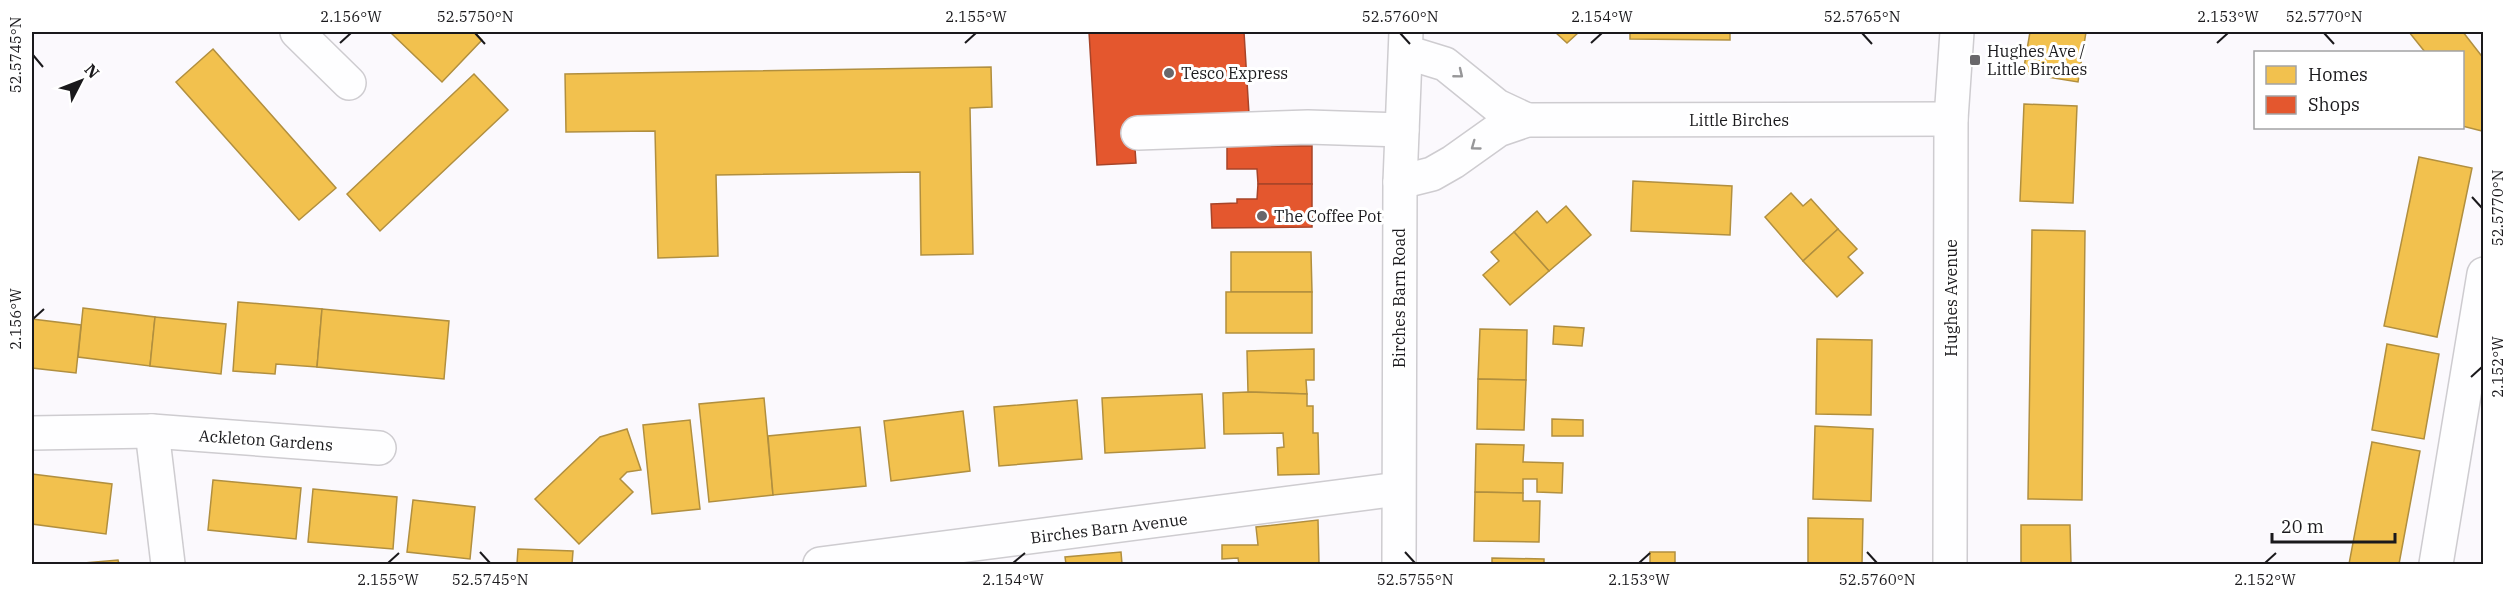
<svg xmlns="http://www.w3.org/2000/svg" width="2515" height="596" font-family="'IBM Plex Serif',serif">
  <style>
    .homes { fill: #f2c14e; stroke: #b18f3f; stroke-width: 1.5 }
    .shops { fill: #e4572e; stroke: #a74429; stroke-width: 1.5 }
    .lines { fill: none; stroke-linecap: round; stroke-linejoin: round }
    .minor-casing { stroke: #ceccd0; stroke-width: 36 }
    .major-casing { stroke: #ceccd0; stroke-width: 36 }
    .minor { stroke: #fefeff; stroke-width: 33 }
    .major { stroke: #fefeff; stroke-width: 33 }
    .oneway { stroke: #979799 }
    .ticks { fill: none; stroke: #1a191c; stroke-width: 2 }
    .poi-dot { fill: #69676b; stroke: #fff; stroke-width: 2 }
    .labels { text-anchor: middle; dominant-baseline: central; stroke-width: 6; stroke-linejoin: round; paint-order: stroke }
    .poi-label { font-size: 16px; fill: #1a191c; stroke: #fff; text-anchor: start }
    .street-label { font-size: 16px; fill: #1a191c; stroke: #fff }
    .neatline { fill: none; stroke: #1a191c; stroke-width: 2 }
    .ticks-label { font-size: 15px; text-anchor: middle; fill: #1a191c }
  </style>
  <rect width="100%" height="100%" fill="#fbf9fd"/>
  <g class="homes">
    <path d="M390,32H474L482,40L442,82Z"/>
    <path d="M1555,32H1579L1567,43Z"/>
    <path d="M1630,32H1730V40L1630,39Z"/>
    <path d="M2030,32H2086L2078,82L2023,73Z"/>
    <path d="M2409,32H2463L2484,59L2482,131L2462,126V52H2425Z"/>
    <path d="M213,49L336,188L299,220L176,82Z"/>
    <path d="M991,67L992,107L970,108L973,254L921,255L920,172L716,175L718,256L658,258L655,131L566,132L565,74Z"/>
    <path d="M474,74L508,110L380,231L347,194Z"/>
    <path d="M2024,104L2077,106L2073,203L2020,201Z"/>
    <path d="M2419,157L2472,168L2437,337L2384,326Z"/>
    <path d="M1633,181L1732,186L1730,235L1631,231Z"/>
    <path d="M1791,193L1803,206L1811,199L1838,229L1803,261L1765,217Z"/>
    <path d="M1566,206L1591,235L1549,271L1514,232L1537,211L1547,223Z"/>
    <path d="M1838,229L1857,249L1848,257L1863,273L1837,297L1803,261Z"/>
    <path d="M2032,230L2085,231L2082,500L2028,499Z"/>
    <path d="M1514,232L1549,271L1510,305L1483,275L1499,261L1491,252Z"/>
    <path d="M1231,252H1311L1312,292H1231Z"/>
    <rect x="1226" y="292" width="86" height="41"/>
    <path d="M238,302L322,309L317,367L276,364L275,374L233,371Z"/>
    <path d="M83,308L155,317L150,366L78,357Z"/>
    <path d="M322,309L449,321L444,379L317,367Z"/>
    <path d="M155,317L226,324L221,374L150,366Z"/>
    <path d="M32,319L81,325L76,373L32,368Z"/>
    <path d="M1554,326L1584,328L1582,346L1553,344Z"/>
    <path d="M1480,329L1527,330L1526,380L1478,379Z"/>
    <path d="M1817,339L1872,340L1871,415L1816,414Z"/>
    <path d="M2387,344L2439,354L2424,439L2372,430Z"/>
    <path d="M1314,349V380H1306L1307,394L1248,392L1247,351Z"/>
    <path d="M1478,379L1526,380L1524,430L1477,429Z"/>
    <path d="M1248,392L1307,394V406H1313V433H1318L1319,474L1278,475L1277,448L1284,447L1283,433L1224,434L1223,393Z"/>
    <path d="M1202,394L1205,448L1105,453L1102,398Z"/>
    <path d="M764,398L773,495L709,502L699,404Z"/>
    <path d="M1077,400L1082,459L999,466L994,407Z"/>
    <path d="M963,411L970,471L891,481L884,421Z"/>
    <path d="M1552,419L1583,420V436H1552Z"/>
    <path d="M690,420L700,509L652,514L643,425Z"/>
    <path d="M1815,426L1873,429L1871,501L1813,499Z"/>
    <path d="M860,427L866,486L773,495L768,436Z"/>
    <path d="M627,429L641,470L627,472L620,479L633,492L579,544L535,499L600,437Z"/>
    <path d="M2372,442L2420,451L2399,564H2349Z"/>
    <path d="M1476,444L1524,445L1523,462L1563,463L1562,493L1537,492V479H1523V493L1475,492Z"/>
    <path d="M32,474L112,484L106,534L32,524Z"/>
    <path d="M213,480L301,488L296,539L208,530Z"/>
    <path d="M313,489L397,497L393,549L308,542Z"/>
    <path d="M1475,492L1523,493V501H1540L1539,542L1474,541Z"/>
    <path d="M413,500L475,507L470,559L407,552Z"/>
    <path d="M1808,518L1863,519L1862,564H1808Z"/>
    <path d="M1318,520L1319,564H1239L1238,558L1222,559V545H1258L1256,527Z"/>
    <path d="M2021,525H2070L2071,564H2021Z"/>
    <path d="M518,549L573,551L572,564H517Z"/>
    <path d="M1121,552L1122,564H1066L1065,557Z"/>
    <rect x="1650" y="552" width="25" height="12"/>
    <path d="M1492,558L1544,559V564H1492Z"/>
    <path d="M118,560L119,564H72Z"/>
  </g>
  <g class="shops">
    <path d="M1089,32H1244L1249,114L1133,120L1136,163L1097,165Z"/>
    <path d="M1227,146H1312V184H1258L1257,169H1227Z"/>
    <path d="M1258,184H1312V227L1212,228L1211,204L1237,203V199H1257Z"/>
  </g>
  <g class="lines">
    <g class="minor-casing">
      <g id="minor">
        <path d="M297,32L349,83"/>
        <path d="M1406,52L1445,64L1497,106L1527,120"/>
        <path d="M1138,133L1308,127L1402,130"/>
        <path d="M1400,182L1432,174L1453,162L1498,130L1527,120L1951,119"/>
        <path d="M152,431L168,564"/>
        <path d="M32,433L152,431L379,448"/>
        <path d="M820,564L1398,489"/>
        <path d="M1950,564L1951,119L1957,32"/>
        <path d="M2436,564L2484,274"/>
      </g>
    </g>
    <g class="major-casing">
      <path id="major" d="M1399,564L1400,182L1406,32"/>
    </g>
    <use href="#minor" class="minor"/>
    <use href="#major" class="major"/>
  </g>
  <defs><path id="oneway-chevron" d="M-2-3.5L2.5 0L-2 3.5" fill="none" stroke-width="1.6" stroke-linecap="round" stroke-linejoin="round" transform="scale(1.5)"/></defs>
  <g class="oneway">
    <use href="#oneway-chevron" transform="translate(1459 74) rotate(39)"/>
    <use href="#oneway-chevron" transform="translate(1475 146) rotate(144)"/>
  </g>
  <path class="ticks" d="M475,33L485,44M1400,33L1410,44M1862,33L1872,44M2324,33L2334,44M340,43L351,33M965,43L976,33M1591,43L1602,33M2217,43L2228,33M33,55L43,67M2472,197L2482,208M33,319L44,309M2471,377L2482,367M480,552L490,563M1405,552L1415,563M1867,552L1877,563M388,563L399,553M1013,563L1025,553M1639,563L1650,553M2265,563L2276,553"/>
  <g class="poi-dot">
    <rect x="1969" y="54" width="12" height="12" rx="3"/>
    <circle cx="1169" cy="73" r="6"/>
    <circle cx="1262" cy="216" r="6"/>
  </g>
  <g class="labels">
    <g class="poi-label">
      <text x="1987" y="51">Hughes Ave /<tspan x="1987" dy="18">Little Birches</tspan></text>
      <text x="1181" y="73">Tesco Express</text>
      <text x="1274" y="216">The Coffee Pot</text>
    </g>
    <g class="street-label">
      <text x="1739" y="120">Little Birches</text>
      <text transform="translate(1399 298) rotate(-90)">Birches Barn Road</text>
      <text transform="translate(1951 298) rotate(-90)">Hughes Avenue</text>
      <text transform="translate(266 440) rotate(4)">Ackleton Gardens</text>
      <text transform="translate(1109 528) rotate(-7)">Birches Barn Avenue</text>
    </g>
  </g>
  <rect width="2515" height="596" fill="none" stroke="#ffffff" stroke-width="66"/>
  <rect x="2254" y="51" width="210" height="78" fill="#ffffff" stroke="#a3a3a4" stroke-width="1.5"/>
  <rect x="2266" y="66" width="30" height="18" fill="#f2c14e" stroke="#a3a3a4" stroke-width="1.5"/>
  <text x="2308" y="81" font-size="18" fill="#1a191c">Homes</text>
  <rect x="2266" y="96" width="30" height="18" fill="#e4572e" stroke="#a3a3a4" stroke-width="1.5"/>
  <text x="2308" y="111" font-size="18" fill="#1a191c">Shops</text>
  <g transform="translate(81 81) rotate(48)" stroke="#ffffff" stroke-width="4.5" paint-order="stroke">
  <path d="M0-4.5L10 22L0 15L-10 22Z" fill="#1a191c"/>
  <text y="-9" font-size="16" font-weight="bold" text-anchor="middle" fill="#1a191c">N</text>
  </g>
  <path d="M2272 533v9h123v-9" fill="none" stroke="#1a191c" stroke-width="3"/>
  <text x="2281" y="533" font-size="18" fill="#1a191c" stroke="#ffffff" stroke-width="4.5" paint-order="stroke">20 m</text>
  <rect x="33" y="33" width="2449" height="530" class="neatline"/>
  <g class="ticks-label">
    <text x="351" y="22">2.156°W</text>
    <text x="475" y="22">52.5750°N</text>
    <text x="976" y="22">2.155°W</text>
    <text x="1400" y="22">52.5760°N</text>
    <text x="1602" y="22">2.154°W</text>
    <text x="1862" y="22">52.5765°N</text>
    <text x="2228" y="22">2.153°W</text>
    <text x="2324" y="22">52.5770°N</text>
    <text transform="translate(16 55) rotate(-90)" y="5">52.5745°N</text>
    <text transform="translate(2498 208) rotate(-90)" y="5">52.5770°N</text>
    <text transform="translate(16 319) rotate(-90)" y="5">2.156°W</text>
    <text transform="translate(2498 367) rotate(-90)" y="5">2.152°W</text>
    <text x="388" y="585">2.155°W</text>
    <text x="490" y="585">52.5745°N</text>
    <text x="1013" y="585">2.154°W</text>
    <text x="1415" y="585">52.5755°N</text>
    <text x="1639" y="585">2.153°W</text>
    <text x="1877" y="585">52.5760°N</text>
    <text x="2265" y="585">2.152°W</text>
  </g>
</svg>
